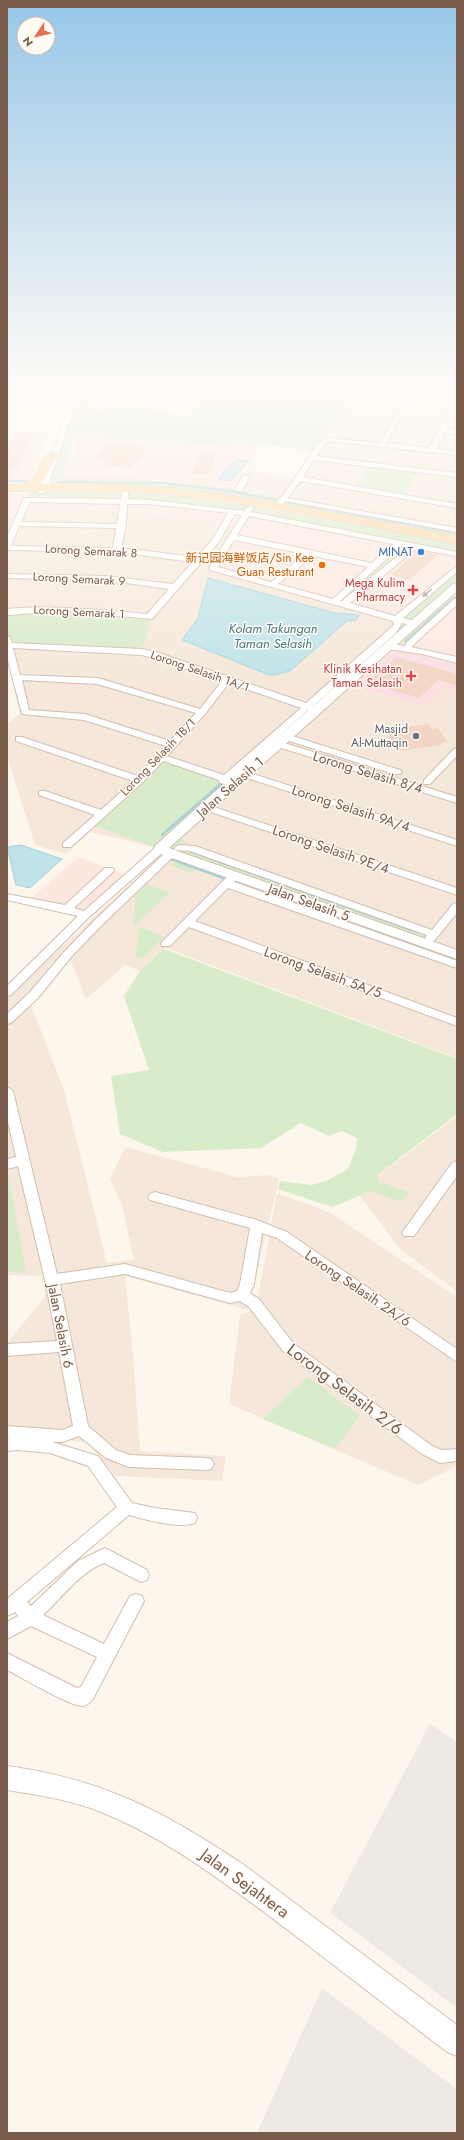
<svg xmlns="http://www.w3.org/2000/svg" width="464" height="2140" font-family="Jost,'Noto Sans SC',sans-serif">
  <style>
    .residential { fill: #f5e8da }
    .commercial { fill: #fde8e0 }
    .industrial { fill: #efe9e4 }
    .medical { fill: #fbdfe3 }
    .green { fill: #d8ecc9 }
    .water { fill: #bfe3e8; stroke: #a5d3da }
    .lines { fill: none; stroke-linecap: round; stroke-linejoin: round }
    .stream-far2 { stroke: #a5d3da; stroke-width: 2 }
    .stream-far1 { stroke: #a5d3da; stroke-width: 2.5 }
    .stream { stroke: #a5d3da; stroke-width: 3 }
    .building { fill: #f3d5c3 }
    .minor-casing { stroke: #d1beb0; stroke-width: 2 }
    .tertiary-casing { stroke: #d1beb0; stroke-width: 2 }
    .secondary-casing { stroke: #d6c0b0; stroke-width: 2 }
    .primary-casing { stroke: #dad1cd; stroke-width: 2 }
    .minor { fill: #fff; fill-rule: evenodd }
    .tertiary { fill: #fff; fill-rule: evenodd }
    .secondary { fill: #fff; fill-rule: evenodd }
    .primary { fill: #fbd9a5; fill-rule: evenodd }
    .oneway { fill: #af9d94 }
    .shop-dot { fill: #3f7fe0; stroke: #fffaf3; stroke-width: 1.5 }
    .food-dot { fill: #e8710a; stroke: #fffaf3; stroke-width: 1.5 }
    .health-dot { fill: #e0444e; stroke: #fffaf3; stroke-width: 1.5 }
    .worship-dot { fill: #6b7280; stroke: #fffaf3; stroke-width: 1.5 }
    .labels { text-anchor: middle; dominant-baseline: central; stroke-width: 3; stroke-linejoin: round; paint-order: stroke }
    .far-street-label { font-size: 12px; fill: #7a5c4d; stroke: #fffaf3 }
    .far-shop-label { font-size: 12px; fill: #366cbe; stroke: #fffaf3; text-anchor: end }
    .far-food-label { font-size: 12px; fill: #c56008; stroke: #fffaf3; text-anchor: end }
    .far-health-label { font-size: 12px; fill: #be3a42; stroke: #fffaf3; text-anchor: end }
    .far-worship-label { font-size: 12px; fill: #5b616d; stroke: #fffaf3; text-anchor: end }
    .far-water-label { font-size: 13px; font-style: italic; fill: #437c86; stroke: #fffaf3 }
    .street-label { font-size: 14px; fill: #7a5c4d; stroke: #fffaf3 }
    .near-street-label { font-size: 17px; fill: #7a5c4d; stroke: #fffaf3 }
  </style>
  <rect width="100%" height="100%" fill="#fdf6ec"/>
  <g class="residential">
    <path d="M339,389H457V532L233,490L247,470L292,480L348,403Z"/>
    <path d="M27,493L130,495L457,543V1058L166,948L140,971L125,965L86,999L70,959L31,1005L64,1090L107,1263L134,1260L122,1205L110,1179L125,1147L238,1177L268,1175L279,1179L248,1310L125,1276L133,1355L140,1451L226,1456L222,1481L115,1476L87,1442L7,1439V1343L45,1297L42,1276L7,1275V998L163,853L154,847L90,832L66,854L35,845L7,756V724L20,714L7,658V535Z"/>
    <path d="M457,1116V1291L401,1250L357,1192Z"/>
    <path d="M277,1193L329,1212L457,1297V1466L418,1485L229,1404L240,1315L256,1309Z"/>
  </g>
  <g class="commercial">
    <path d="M7,430L51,433L29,480H7Z"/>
    <path d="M70,435L231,446L237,440L261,443L231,490L160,480L62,481L56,478Z"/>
    <path d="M30,491L183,497L251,507L457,543V660L402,642L414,624L213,568L239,525L124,512L22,511Z"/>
    <path d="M7,493H27L7,533Z"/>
    <path d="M78,857L130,876L86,915L28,901Z"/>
  </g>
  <g class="industrial">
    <path d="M430,1724L457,1742V2008L330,1913Z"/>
    <path d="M322,1988L457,2089V2133H257Z"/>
  </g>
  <path class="medical" d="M402,650L457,666V691L444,687L424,706L355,686L394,651Z"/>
  <g class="green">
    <path d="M205,389H339L348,403L316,451L237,441L231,446L70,435L69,437L76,438L62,471L63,477L66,479H137L239,489L284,499L457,530V540L182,493L55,485L52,483L50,478L77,398L93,399L89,410L109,411L113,403L168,413L188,415Z"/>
    <path d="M369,465L418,471L405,494L357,485Z"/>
    <path d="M29,491L125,493L183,497L251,507L457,543V554L416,545L344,604L335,601L399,543L233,511L150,502L27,500Z"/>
    <path d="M457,568V601L409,645L397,640L316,710L309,707L392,632L397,619Z"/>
    <path d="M38,609L151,615L142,652L10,645L7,639V612Z"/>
    <path d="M161,757L232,784L177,834L191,848L434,934L426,944L457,955V965L196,869L191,873L169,864L177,862L171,859V853L89,824Z"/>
    <path d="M147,884L170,893L133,927L136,894Z"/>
    <path d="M141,927L164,937L142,959L136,957L139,930Z"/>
    <path d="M164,949L457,1059V1114L378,1175L379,1181L409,1193L401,1202L371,1191L332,1207L278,1189L280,1181L312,1185L328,1180L348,1169L356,1150L357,1138L342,1131L329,1136L301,1123L261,1148L163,1152L120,1134L111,1076L149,1070L124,996L140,971Z"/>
    <path d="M7,1177H9L26,1273L7,1271Z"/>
    <path d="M308,1377L360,1416L335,1449L263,1419Z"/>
  </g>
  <g class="water">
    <path d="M236,459L248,461L231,481L218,479Z"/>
    <path d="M208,578L335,613L359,615L356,620L347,621L290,671L275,675H269L182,640L198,618Z"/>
    <path d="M21,845L62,859L30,888L16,885L7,847Z"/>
  </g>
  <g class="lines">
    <g class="stream-far2">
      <path d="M7,481H27"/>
      <path d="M59,482L164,483L222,490L457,533"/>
      <path d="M452,600L457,596"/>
    </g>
    <g class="stream-far1">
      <path d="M406,641L453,599"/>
      <path d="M297,719L308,710"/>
      <path d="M162,835L224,781"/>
      <path d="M190,851L229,865"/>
      <path d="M171,859L188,865"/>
    </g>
    <g class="stream">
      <path d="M185,864L227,879"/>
      <path d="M227,864L418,932"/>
    </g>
  </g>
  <g class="building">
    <path d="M15,433L33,434L17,468H7V451Z"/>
    <path d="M106,444L146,447L138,461H135L132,467L103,465L106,459L98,458Z"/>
    <path d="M200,454L217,455L208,475L191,474Z"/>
    <path d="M418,551L439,554L409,580L390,575Z"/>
    <path d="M396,657L457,674V686L438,680L419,698L368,683Z"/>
    <path d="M428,724L431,729L438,728L448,742L441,743L442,745L399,751L385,730Z"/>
  </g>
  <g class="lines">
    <g class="minor-casing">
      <g id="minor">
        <path d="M83,389H103L182,403L179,405L88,391L80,399L75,407L46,492L39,494L38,492L69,407L75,397Z"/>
        <path d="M339,389H346L350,394L411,389H448L353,398L356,402L348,412L345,410L350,402Z"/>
        <path d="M408,396L413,397L386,443L429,448L454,405L457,403V411L447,429L457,430V434L445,433L436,449L457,451V455L329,441L316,456L457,473V477L313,460L303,477L457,504V508L300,481L288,498L457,528V532L285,501L280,509H274L273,507L289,487L316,446L325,438L380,443Z"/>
        <path d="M243,475L250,477L242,491H236L235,489Z"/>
        <path d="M122,492H128V499L150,500L244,511L250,506L254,508L251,512L457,552V556L416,549L350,603L395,616L457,566V572L403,618L418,622V626L402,623L395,634L313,706L319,708V712L308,710L230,780L235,782V786L220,783L219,780L163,761L143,782L71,847H63V843L95,815L39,795V791H45L101,810L133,781L16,741V737H22L138,776L166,746L84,720L22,714L7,657V636L10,637L12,643L142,649L156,652L306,703L394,625L393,621L210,570L209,568L242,515L235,514L218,543L152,619L68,611L7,615V609C54,605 100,610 147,614L169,589L105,580L7,578V574L105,576L173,584L193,562L117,552L7,550V537L24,498L121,499ZM30,502L120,504L117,524L21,522ZM127,504H150L228,513L212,540L197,557L121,548L126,526ZM249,516L393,544L372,563L237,535ZM19,526L116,528L113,548L11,546ZM234,540L305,554L271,582L218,567ZM401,546L409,547L342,601H340ZM313,556L368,567L333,599L278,584ZM13,648L142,655L222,681L200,709L98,678L20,675ZM22,680L97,684L196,713L170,741L85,714L29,710ZM229,683L301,708L224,775L167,756L205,714Z"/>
        <path d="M454,599H457V605L411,647L457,657V663L422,654L387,649L386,647L390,644L406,646V643Z"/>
        <path d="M286,734L400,770L402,772L400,774H394L283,739V735Z"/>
        <path d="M278,741L457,797V803L275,746V742Z"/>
        <path d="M457,748V756L430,784H424V780L454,749Z"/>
        <path d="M244,771L457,840V846L241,776L239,774Z"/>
        <path d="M205,804L457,888V895L202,809V805Z"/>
        <path d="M179,845L195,846L432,930L453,904L457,903V913L434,941L430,942L425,939L427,935L190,851L175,850L174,848Z"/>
        <path d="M160,846L164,847L165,849L164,851L86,920L11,995L7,996V986L78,916L7,900V894L65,905L105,868H113L114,870L113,872L74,908L84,911L156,847Z"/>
        <path d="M171,850L176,853L175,855L102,925L72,956L38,998L11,1023L7,1024V1014L30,992L64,952L94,921L167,851Z"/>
        <path d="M232,875L237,878L234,882L457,961V968L228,888L195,921L457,1018V1026L189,927L170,946H162L161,944L162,942L228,876Z"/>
        <path d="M7,1087L13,1091L57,1274L125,1264L230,1293L237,1291L240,1284L250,1228L150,1200L148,1197L150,1194L155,1192L257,1220L287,1232L457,1349V1362L277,1238L262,1233L254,1284L250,1293L259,1299L293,1343L432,1446L442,1450L457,1449V1461L440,1463L422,1454L283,1351L249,1307L240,1301L230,1303L125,1274L60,1284L88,1426L116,1450L130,1455L206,1458L211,1459L214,1464L211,1469L206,1470L129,1467L106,1458L79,1436L62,1442H52L98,1456L132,1503L155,1508L195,1513L197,1518L195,1523C178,1529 147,1520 129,1515L27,1602L31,1606L78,1561L105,1548L147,1570L149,1575L147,1580L141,1582L104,1563C79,1573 63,1597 43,1615L104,1644L130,1596L136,1594L142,1596L144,1601L93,1699C90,1702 88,1705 83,1706C71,1707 21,1677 7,1670V1653L77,1688L81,1687L97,1657L31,1626L7,1639V1622L18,1616L15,1612L7,1616V1599L117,1507L88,1466L50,1453L18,1450L7,1451V1439L10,1438H7V1426L62,1430L73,1426L59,1352L7,1356V1344L57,1341L45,1280L18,1166L7,1169V1159L16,1157L7,1117Z"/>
        <path d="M457,1161V1176L414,1236H404L402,1233L404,1230L452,1163Z"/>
      </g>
    </g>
    <g class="tertiary-casing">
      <path id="tertiary" d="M457,583V591L169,848L457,950V959L155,852L154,849L155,846L201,804L453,584Z"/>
    </g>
    <g class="secondary-casing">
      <path id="secondary" d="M7,1766C103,1779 165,1812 244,1865L457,2025V2056L447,2052C394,2011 341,1971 288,1930C229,1886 170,1840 101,1812C71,1800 39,1795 7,1790Z"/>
    </g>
    <g class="primary-casing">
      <path id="primary" d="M55,452L61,455L54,460L41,484C81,484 122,484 162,487C261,497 359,518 457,536V544C359,525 261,504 161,494C110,490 58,491 7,491V485L20,484L31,481L45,456Z"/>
    </g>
    <use href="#minor" class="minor"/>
    <use href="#tertiary" class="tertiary"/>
    <use href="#secondary" class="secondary"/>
    <use href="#primary" class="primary"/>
  </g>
  <defs><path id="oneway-solid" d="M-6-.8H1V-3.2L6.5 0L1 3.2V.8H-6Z"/></defs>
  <use class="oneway" href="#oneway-solid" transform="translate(427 593) rotate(140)"/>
  <linearGradient id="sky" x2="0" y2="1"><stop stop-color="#97c7e8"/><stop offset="0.56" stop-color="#fefbf6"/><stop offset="1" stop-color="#fefbf6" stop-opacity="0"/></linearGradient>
  <rect width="464" height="689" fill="url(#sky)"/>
  <circle class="shop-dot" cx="421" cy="552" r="4"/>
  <circle class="food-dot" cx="322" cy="565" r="4"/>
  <g class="health-dot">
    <path d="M411 584h4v4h4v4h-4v4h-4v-4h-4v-4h4z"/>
    <path d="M409 670h4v4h4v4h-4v4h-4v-4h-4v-4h4z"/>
  </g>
  <circle class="worship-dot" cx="416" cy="736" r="4"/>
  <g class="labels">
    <g class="far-street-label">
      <text transform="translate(91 551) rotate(3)">Lorong Semarak 8</text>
      <text transform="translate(79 579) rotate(3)">Lorong Semarak 9</text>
      <text transform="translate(79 612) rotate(3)">Lorong Semarak 1</text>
      <text transform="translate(200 671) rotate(19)">Lorong Selasih 1A/1</text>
      <text transform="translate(158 757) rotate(-46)">Lorong Selasih 1B/1</text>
    </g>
    <g class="far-shop-label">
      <text x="413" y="552">MINAT</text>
    </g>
    <g class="far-food-label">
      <text x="314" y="558">新记园海鲜饭店/Sin Kee<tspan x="314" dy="14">Guan Resturant</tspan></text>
    </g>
    <g class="far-health-label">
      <text x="405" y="583">Mega Kulim<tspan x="405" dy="14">Pharmacy</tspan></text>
      <text x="402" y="669">Klinik Kesihatan<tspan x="402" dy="14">Taman Selasih</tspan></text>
    </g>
    <g class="far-worship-label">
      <text x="408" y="729">Masjid<tspan x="408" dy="14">Al-Muttaqin</tspan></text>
    </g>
    <g class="far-water-label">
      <text x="273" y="628">Kolam Takungan<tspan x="273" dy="15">Taman Selasih</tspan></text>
    </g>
    <g class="street-label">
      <text transform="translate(368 772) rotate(17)">Lorong Selasih 8/4</text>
      <text transform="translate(230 787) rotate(-41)">Jalan Selasih 1</text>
      <text transform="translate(351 808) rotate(18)">Lorong Selasih 9A/4</text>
      <text transform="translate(331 849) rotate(19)">Lorong Selasih 9E/4</text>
      <text transform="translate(309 902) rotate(20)">Jalan Selasih 5</text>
      <text transform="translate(323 972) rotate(20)">Lorong Selasih 5A/5</text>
      <text transform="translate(358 1288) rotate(34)">Lorong Selasih 2A/6</text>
      <text transform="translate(61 1326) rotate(79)">Jalan Selasih 6</text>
    </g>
    <g class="near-street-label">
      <text transform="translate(345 1389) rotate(37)">Lorong Selasih 2/6</text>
      <text transform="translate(245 1883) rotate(36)">Jalan Sejahtera</text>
    </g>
  </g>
  <rect width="464" height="2140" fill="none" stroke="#7a5c4d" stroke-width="16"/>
  <g transform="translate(36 36) rotate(235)"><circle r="19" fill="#fffaf3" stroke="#cabbb1"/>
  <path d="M0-3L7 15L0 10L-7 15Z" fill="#e76f51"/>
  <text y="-6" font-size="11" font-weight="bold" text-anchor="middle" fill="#7a5c4d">N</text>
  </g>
</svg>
